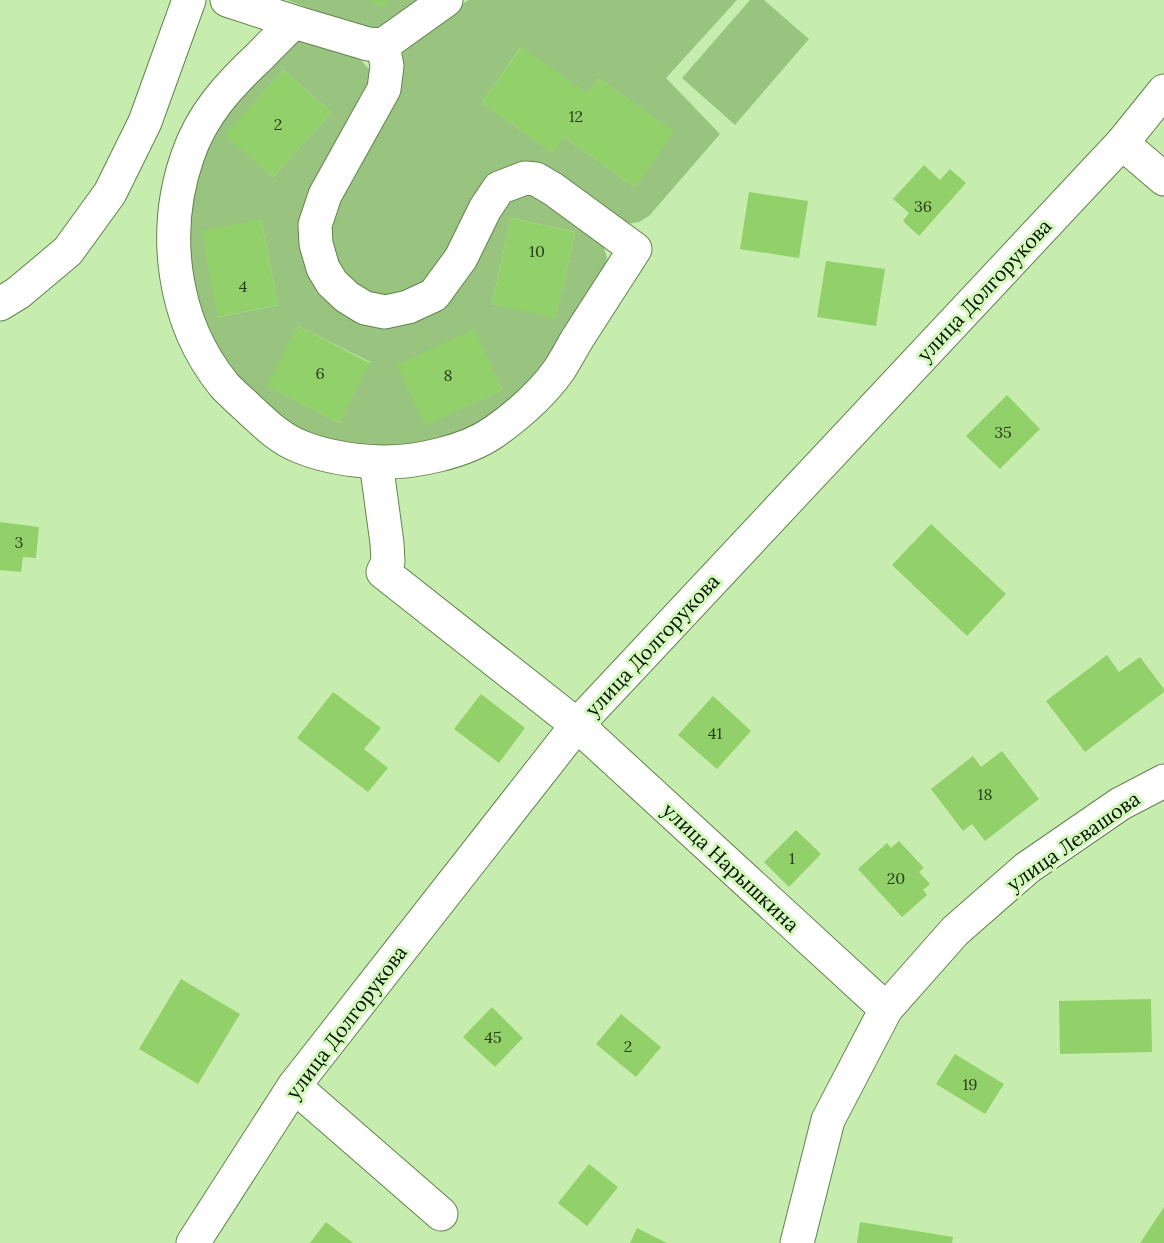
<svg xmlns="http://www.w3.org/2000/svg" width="1164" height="1243" font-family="Lora,serif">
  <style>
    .green { fill: #99c480; fill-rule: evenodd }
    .building { fill: #92d069 }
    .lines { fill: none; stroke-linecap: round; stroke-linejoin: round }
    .minor-casing { stroke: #61844b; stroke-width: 35 }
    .minor { stroke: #fff; stroke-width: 33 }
    .labels { text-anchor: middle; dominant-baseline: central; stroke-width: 6; stroke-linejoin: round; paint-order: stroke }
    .number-label { font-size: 16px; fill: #28401a }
    .street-label { font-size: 20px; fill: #041000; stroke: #d3fabb }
  </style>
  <rect width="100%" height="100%" fill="#c6edae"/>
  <g class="green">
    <path d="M287,0H426L378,30L362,28Z"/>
    <path d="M468,0H737L666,78L720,134L649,216L639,222L626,224L536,168L435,278L398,298L353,289L328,243L335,200L400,62L405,47ZM520,48L588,94L599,79L673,131L635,187L564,137L552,152L482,103Z"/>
    <path d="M750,0H764L809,39L735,125L682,78Z"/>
    <path d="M311,37L352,51L371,71L370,90L304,238L379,323L482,246L514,194L531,190L602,241L607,258L604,275L535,384L460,436L373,451L301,432L232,378L198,318L185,216L217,120L294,43ZM283,70L331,112L273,177L226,135ZM511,218L575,232L556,317L492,304ZM261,219L278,305L219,317H218ZM298,326L370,362L339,423L268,386ZM481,346L502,390L425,425Z"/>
  </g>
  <g class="building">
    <path d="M370,0H388L382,8Z"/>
    <path d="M521,47L588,94L599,79L674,131L635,187L564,137L553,153L482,103Z"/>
    <path d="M283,70L331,112L273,177L225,135Z"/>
    <path d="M924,165L940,180L950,169L966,183L919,236L903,221L909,213L893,199Z"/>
    <path d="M749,192L808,201L799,258L740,249Z"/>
    <path d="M511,218L575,232L556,318L492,304Z"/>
    <path d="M261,219L278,305L218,317L201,231Z"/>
    <path d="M826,261L885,269L876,326L817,317Z"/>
    <path d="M298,326L370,363L339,423L267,386Z"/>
    <path d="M474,329L502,390L425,426L397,365Z"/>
    <path d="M1007,395L1040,429L1000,469L966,436Z"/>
    <path d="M0,522L39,527L36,558L23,557L21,572L0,570Z"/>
    <path d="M931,524L1006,594L967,636L892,565Z"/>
    <path d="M1107,655L1119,672L1140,657L1164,689V692L1085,752L1046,701Z"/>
    <path d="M333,692L381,728L364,749L388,768L368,792L297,738Z"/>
    <path d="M481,694L525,728L499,763L454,729Z"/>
    <path d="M713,696L751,731L717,769L678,735Z"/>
    <path d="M1002,751L1039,799L985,841L972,824L963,831L931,789L973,756L981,767Z"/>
    <path d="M796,830L821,854L789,887L764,862Z"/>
    <path d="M899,841L924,868L919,872L930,884L923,890L927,895L902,917L858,869L887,843L891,848Z"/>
    <path d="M181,979L240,1014L198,1084L139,1049Z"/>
    <path d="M1151,999L1152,1052L1060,1054L1059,1001Z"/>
    <path d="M492,1007L523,1038L495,1067L463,1037Z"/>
    <path d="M621,1014L661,1047L636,1077L596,1044Z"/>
    <path d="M955,1054L1004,1084L985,1114L936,1084Z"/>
    <path d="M589,1164L618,1187L587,1226L558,1203Z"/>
    <path d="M1164,1207V1243H1140Z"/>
    <path d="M326,1222L353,1243H310Z"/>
    <path d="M860,1222L953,1237L952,1243H857Z"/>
    <path d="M637,1228L667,1243H630Z"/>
  </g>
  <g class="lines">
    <g class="minor-casing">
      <g id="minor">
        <path d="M227,0L294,22L368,44L383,45L446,0"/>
        <path d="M294,22C282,33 271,45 260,56C229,85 202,114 188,155C161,231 172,321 224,385C231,393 240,400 248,408C264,423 280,439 301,447C326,457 354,461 380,462C415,463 465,452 494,432C518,415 542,394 559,370C567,358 573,345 581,333C599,305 617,277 635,249L553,189L536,179L525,178L499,188L485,209L461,258L434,295L408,307L385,312L365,308L347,297L332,283L323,268L316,244L315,225L325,195L384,89L387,66L383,45"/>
        <path d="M1122,143L1164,179"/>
        <path d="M0,304L18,293L68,251L110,193L145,122L189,0"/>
        <path d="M376,462L387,543L388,562L383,572L577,725L886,1009"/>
        <path d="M294,1086L441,1214"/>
        <path d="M193,1243L294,1086L577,725L1122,143L1164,91"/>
        <path d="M797,1243L828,1120L886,1009L955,931L1027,868L1120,804L1164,781"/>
      </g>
    </g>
    <use href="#minor" class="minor"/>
  </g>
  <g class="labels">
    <g class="number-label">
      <text x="576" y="116">12</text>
      <text x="278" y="124">2</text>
      <text x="923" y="206">36</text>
      <text x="537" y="251">10</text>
      <text x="243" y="286">4</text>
      <text x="320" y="373">6</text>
      <text x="448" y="375">8</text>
      <text x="1003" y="432">35</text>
      <text x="19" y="542">3</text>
      <text x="715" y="733">41</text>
      <text x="985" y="794">18</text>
      <text x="792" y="858">1</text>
      <text x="896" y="878">20</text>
      <text x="493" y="1037">45</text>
      <text x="628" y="1046">2</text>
      <text x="970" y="1084">19</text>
    </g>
    <g class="street-label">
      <text transform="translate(984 290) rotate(-47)">улица Долгорукова</text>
      <text transform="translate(652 645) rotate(-47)">улица Долгорукова</text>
      <text transform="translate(1073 841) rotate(-35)">улица Левашова</text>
      <text transform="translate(731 867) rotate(43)">улица Нарышкина</text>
      <text transform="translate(346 1022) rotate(-53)">улица Долгорукова</text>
    </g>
  </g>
</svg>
